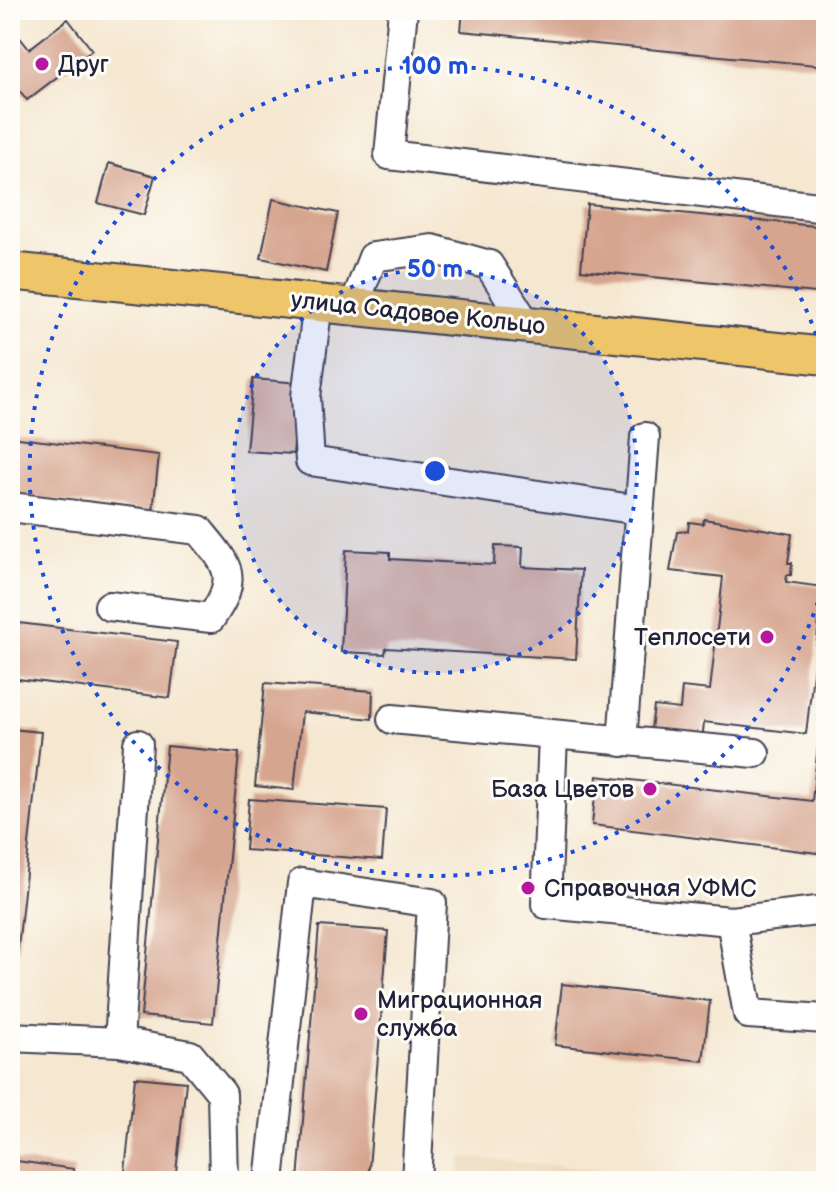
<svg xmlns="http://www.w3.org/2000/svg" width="836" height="1191" font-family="'Balsamiq Sans',sans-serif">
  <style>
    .built { fill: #ecd8ba }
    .building { fill: #d6a58f }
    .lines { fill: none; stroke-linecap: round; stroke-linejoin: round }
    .minor-casing { stroke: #424051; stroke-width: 32 }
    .major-casing { stroke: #424051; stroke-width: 40 }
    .minor { stroke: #fff; stroke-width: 28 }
    .major { stroke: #eec569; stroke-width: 36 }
    .ring { fill: none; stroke: #1d4ed8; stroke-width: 4; stroke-dasharray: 4 8 }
    .poi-dot { fill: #b5179e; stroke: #fdfcf7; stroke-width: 3 }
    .labels { text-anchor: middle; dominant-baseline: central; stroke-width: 6; stroke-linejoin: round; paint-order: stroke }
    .poi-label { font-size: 24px; fill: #22223b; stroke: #fdfcf7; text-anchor: start }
    .street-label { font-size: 24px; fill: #22223b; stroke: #fdfcf7 }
    .centre { fill: #1d4ed8; stroke: #fdfcf7; stroke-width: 4 }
    .ring-label { font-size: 24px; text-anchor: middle; font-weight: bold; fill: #1d4ed8; stroke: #fdfcf7; stroke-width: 6; stroke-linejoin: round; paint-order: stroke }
  </style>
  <rect width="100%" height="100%" fill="#fdfcf7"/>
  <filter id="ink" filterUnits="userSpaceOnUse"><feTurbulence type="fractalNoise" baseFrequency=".0125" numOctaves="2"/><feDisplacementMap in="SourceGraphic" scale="16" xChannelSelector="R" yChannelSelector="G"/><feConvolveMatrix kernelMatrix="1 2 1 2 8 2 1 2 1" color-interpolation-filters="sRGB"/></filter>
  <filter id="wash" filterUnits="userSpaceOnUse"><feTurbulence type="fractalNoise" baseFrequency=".006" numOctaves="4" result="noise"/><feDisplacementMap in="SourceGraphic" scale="32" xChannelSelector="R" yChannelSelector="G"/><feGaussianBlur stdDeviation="1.8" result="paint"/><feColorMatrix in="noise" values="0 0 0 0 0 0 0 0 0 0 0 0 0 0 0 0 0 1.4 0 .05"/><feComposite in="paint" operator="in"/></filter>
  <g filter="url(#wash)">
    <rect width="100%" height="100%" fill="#f5e7d0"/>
    <path class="built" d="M462,1157L730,1181H459Z"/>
    <g id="blocks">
      <g class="building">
        <path d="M463,10H826V66L461,31Z"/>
        <path d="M68,19L92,50L27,100L10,78V25L29,49Z"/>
        <path d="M109,163L155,176L144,215L98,203Z"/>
        <path d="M273,199L338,213L326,272L261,258Z"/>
        <path d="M587,204L826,227V294L581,270Z"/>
        <path d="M253,379L299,383L293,454L246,451Z"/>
        <path d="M10,437L159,455L153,512L10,495Z"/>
        <path d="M704,519L792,534L788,563H792L791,575H787L786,582L823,587L806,734L704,722L701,752L649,745L654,706L680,709L682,687L710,690L723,577L670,571L677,532L688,531L689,522L703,524Z"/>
        <path d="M495,546L523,547L522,567L581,570L576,659L386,648L385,654L341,652L346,550L390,552V559L494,565Z"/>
        <path d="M10,622L177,642L170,698L10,678Z"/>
        <path d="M265,683L373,691L372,719L302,712L294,790L255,786Z"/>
        <path d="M10,729L41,732L12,1004H10Z"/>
        <path d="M819,737L826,738V854L592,825L597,776L812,801Z"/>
        <path d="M167,746L239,753L213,1023L141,1016Z"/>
        <path d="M249,799L386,809L382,860L245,850Z"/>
        <path d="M319,926L388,931L368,1181H298Z"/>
        <path d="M562,984L710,1001L703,1061L555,1045Z"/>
        <path d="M135,1077L186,1082L175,1181H124Z"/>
        <path d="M10,1160L74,1169L73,1181H10Z"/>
      </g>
    </g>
  </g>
  <g filter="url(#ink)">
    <use href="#blocks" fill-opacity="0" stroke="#424051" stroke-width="2"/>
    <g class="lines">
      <g class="minor-casing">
        <g id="minor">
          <path d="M403,10L389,155L826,208"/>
          <path d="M318,303L306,397L310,461L639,510"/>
          <path d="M354,306L373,257L432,249L489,265L527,325"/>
          <path d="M10,507L199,530C228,565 240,576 211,618L109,606"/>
          <path d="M392,719L755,753"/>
          <path d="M553,736L546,904L731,921L826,910"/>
          <path d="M622,742L645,437"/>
          <path d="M731,921L748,1014L826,1019"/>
          <path d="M10,1037L119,1042L190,1055L222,1094L224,1181"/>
          <path d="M119,1042L138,744"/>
          <path d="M269,1181L302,883L432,903L416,1181"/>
        </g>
      </g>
      <g class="major-casing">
        <path id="major" d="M10,271L826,356"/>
      </g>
      <use href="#minor" class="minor"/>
      <use href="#major" class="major"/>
    </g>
  </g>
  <circle cx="435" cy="471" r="202" fill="#1d4ed8" fill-opacity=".12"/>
  <g class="ring">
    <circle cx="435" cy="471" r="202"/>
    <path d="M825 579A405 405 0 1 1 825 363"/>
  </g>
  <g class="poi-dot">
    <circle cx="42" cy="64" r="8"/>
    <circle cx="767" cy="637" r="8"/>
    <circle cx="650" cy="789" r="8"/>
    <circle cx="528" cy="888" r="8"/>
    <circle cx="361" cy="1014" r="8"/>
  </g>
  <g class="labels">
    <g class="poi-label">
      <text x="58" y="64">Друг</text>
      <text x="751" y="637" text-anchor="end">Теплосети</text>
      <text x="634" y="789" text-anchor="end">База Цветов</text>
      <text x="544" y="888">Справочная УФМС</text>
      <text x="377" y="1000">Миграционная<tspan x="377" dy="28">служба</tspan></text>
    </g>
    <g class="street-label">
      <text transform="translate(418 313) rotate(6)">улица Садовое Кольцо</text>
    </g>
  </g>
  <circle cx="435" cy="471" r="12" class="centre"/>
  <g class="ring-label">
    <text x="435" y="74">100 m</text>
    <text x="435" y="277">50 m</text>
  </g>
  <rect width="836" height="1191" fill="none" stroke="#fdfcf7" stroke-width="40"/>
</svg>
